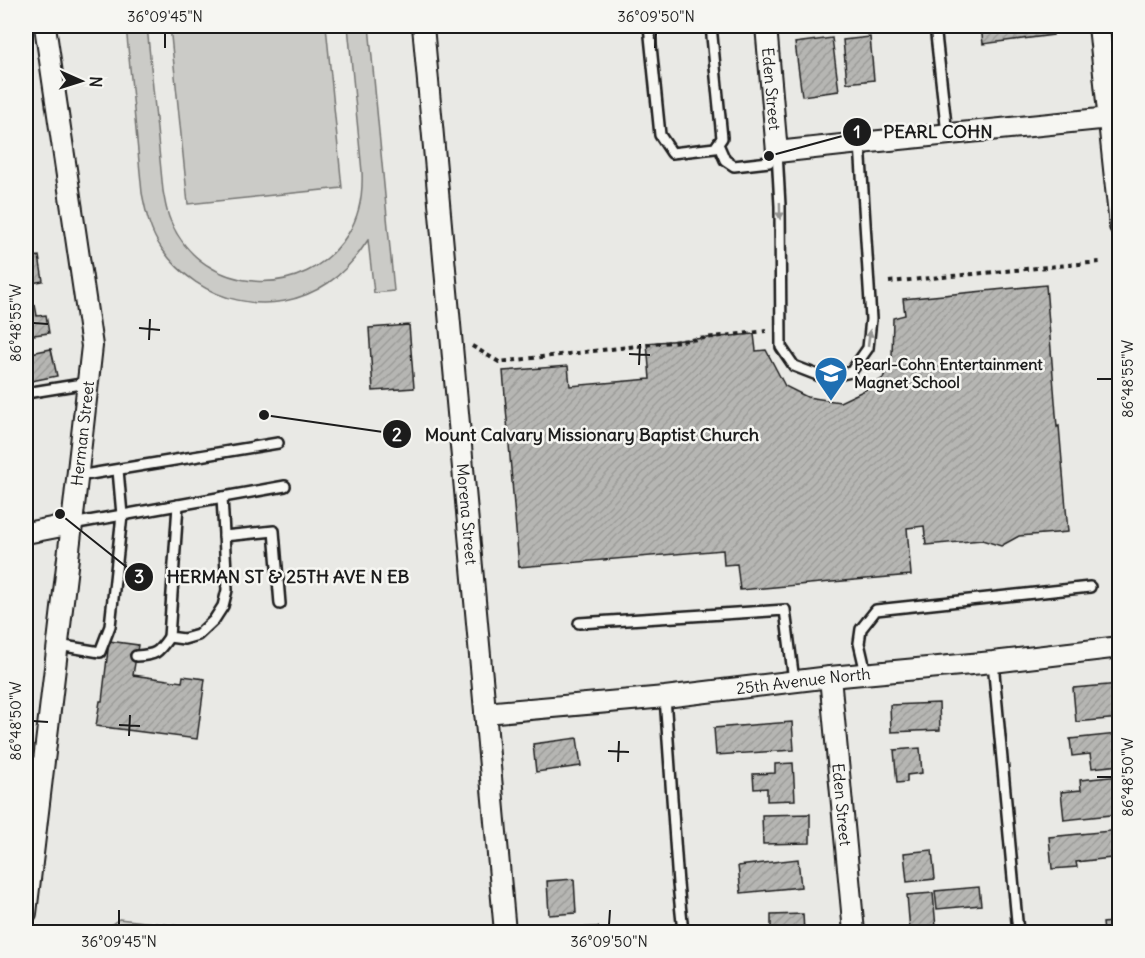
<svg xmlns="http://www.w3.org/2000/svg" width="1145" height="958" font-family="Delius,sans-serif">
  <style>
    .green { fill: #cbcbc7; stroke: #747472; stroke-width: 1.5 }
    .building { fill: url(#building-hatch); stroke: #1c1c1c; stroke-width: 1.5 }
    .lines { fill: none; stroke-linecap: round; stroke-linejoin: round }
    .lane-casing { stroke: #1c1c1c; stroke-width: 14 }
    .street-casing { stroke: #1c1c1c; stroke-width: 24 }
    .path { stroke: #1c1c1c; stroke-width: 4; stroke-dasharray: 4.5 4.5; stroke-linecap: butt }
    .lane { stroke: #f6f6f2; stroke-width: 9 }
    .street { stroke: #f6f6f2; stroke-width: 20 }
    .oneway { fill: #949492 }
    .ticks { fill: none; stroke: #1c1c1c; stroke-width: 2 }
    .labels { text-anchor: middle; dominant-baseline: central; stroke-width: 5; stroke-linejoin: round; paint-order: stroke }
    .street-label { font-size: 16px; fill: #1c1c1c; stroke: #f6f6f2 }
    .poi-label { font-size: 16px; font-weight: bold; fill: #1c1c1c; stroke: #f6f6f2; text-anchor: start }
    .leader { fill: none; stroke: #1c1c1c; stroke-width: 2 }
    .callout-dot { fill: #1c1c1c; stroke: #f6f6f2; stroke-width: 2 }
    .mark-label { font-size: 18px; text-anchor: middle; font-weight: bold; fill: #fff }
    .callout-label { font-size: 18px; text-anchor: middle; font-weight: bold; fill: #1c1c1c; stroke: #f6f6f2; stroke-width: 5; stroke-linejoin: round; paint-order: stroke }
    .neatline { fill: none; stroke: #1c1c1c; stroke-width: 2 }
    .ticks-label { font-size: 15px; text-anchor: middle; fill: #1c1c1c }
  </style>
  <defs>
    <pattern id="building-hatch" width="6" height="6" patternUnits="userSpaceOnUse" patternTransform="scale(1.5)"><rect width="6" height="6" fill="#b6b6b3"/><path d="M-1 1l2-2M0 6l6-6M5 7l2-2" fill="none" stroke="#9c9c99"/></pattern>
  </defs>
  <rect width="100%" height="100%" fill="#e9e9e5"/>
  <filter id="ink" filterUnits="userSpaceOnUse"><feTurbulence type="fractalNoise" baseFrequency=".0167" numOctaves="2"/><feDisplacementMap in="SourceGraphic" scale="12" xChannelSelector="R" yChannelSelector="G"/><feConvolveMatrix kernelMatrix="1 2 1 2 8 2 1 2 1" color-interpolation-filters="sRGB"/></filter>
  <g filter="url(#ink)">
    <g class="green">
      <path d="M126,26H147L163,191C165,201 166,212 171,222C203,296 306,302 348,234C360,215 363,194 362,172L348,26H369L394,291L374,293L368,240C357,257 345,272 328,283C272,321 199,302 162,249C150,232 146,213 142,193Z"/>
      <path d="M170,26H326L342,188L188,204Z"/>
      <path d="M119,919L231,932H101Z"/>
    </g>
    <g class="building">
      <path d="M981,26H1052L1053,35L983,44Z"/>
      <path d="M870,37L874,80L847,83L843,40Z"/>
      <path d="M832,38L839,91L802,96L795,43Z"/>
      <path d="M27,198L34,240L26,241V199Z"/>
      <path d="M39,256L43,281L26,284V258Z"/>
      <path d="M1046,285L1057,427L1059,426L1068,532L1019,536L1001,546L982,540L926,545L924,526L907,528L911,575L740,590L737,564L724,565L723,550L519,567L503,371L568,366L570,386L650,379L647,343L754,334L756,351L766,350L785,386L807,397L840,402L865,390L883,378L892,356L893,318L905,315L903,299Z"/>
      <path d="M35,305L37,316L46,315L49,333L26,336V307Z"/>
      <path d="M409,325L414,388L373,391L369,328Z"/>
      <path d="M51,349L57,376L26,382V354Z"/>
      <path d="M109,641L138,645L133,675L182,682L183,676L205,679L197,739L96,726L100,701H102Z"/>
      <path d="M1120,684V718L1076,722L1073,688Z"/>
      <path d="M939,703L940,730L891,732L890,705Z"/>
      <path d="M792,722L794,750L716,755L714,728Z"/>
      <path d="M1117,734L1120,765L1092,768L1090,754L1072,756L1070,739Z"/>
      <path d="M577,738L581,766L536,772L533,744Z"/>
      <path d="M920,748L922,773L907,775V782L897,783L894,750Z"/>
      <path d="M793,763L795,800L767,801V788L754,789L753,774L775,773V764Z"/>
      <path d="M1120,776V814L1064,820L1061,792L1081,790L1080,780Z"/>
      <path d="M810,814V843L763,844L762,815Z"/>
      <path d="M1120,830V857L1076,862L1077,867L1052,869L1049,837Z"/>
      <path d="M932,850L935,879L907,882L904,853Z"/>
      <path d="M798,859L801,887L741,893L738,866Z"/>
      <path d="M574,879L576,913L549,915L547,881Z"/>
      <path d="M979,887L981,905L937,909L935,891Z"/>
      <path d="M933,893L936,928L910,931L907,895Z"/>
      <path d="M803,914L804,932H771V915Z"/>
      <path d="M1120,921V932H1104L1103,923Z"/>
      <path d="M598,927V932H555V929Z"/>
    </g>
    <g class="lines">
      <g class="lane-casing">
        <g id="lane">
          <path d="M649,26L660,135L672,153L715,148L722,138L711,26"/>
          <path d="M935,26L947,134"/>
          <path d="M718,144L725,160L734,166L769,162L777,152"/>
          <path d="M777,152L780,206L781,347L794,366L825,378L851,372L868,348L871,319L860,143"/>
          <path d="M26,393L88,383"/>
          <path d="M78,476L278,443"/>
          <path d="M178,505L169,637L184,639L198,635L214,620L223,606L227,590L222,497"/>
          <path d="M72,524L285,486"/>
          <path d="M224,536L274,531L280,604"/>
          <path d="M579,623L785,610L794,681"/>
          <path d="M58,645L100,652L110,626L122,515L118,470"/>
          <path d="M136,656C156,655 158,653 169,637"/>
          <path d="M993,662L1018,932"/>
          <path d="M866,673L859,643L861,629L876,610L1090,587"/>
          <path d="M665,697L678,884L683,932"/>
        </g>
      </g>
      <g class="street-casing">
        <g id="street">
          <path id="s1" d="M423,26L505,932"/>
          <path id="s2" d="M766,26L777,152L860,143L1120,117"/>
          <path d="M1099,26L1120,226"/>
          <path d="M26,533L72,524"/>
          <path id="s3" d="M830,677L854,932"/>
          <path id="s4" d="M485,713L665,697L830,677L993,662L1120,647"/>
          <path id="s5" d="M26,913L72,524L92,346L45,26"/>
        </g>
      </g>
      <g class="path">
        <path d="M889,282L1100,262"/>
        <path d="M472,346L499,362L766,331"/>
      </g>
      <use href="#lane" class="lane"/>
      <use href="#street" class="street"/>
    </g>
    <defs><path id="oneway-solid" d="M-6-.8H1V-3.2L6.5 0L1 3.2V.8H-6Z" transform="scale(1.5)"/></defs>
    <g class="oneway">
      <use href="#oneway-solid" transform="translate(780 211) rotate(89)"/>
      <use href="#oneway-solid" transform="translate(869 338) rotate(-83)"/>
    </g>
  </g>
  <path class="ticks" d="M165,48V33M655,48L656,33M33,323L48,324M139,328L160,330M149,340L150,319M629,354L650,355M639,365L640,344M1097,379H1112M33,721L48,722M119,725L140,726M129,736L130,715M608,751L629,752M618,762L619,741M1097,777H1112M119,925V910M609,925L610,910"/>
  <defs>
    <g id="school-pin" transform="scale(1.725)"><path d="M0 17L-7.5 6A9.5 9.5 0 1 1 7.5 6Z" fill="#1f6fb2" stroke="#f6f6f2"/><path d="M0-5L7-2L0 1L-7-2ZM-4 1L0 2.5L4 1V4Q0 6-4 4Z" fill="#fff"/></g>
  </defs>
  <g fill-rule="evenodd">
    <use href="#school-pin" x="831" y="373"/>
  </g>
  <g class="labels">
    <g class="street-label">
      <text stroke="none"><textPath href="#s2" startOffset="63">Eden Street</textPath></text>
      <text stroke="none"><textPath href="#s5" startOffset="483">Herman Street</textPath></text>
      <text stroke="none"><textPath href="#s1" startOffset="490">Morena Street</textPath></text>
      <text stroke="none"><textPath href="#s4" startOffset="320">25th Avenue North</textPath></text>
      <text stroke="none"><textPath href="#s3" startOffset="128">Eden Street</textPath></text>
    </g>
    <g class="poi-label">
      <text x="854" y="364">Pearl-Cohn Entertainment<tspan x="854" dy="18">Magnet School</tspan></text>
    </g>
  </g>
  <path class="leader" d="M769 156L857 132M264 415L397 434M60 514L139 577"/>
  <g class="callout-dot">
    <circle cx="769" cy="156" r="6"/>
    <circle cx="264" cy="415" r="6"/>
    <circle cx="60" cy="514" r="6"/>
    <circle cx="857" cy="132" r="15"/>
    <circle cx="397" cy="434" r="15"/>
    <circle cx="139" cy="577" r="15"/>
  </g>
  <g class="mark-label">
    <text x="857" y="138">1</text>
    <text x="397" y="441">2</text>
    <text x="139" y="583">3</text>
  </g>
  <g class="callout-label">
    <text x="938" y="138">PEARL COHN</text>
    <text x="592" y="441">Mount Calvary Missionary Baptist Church</text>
    <text x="288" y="583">HERMAN ST &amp; 25TH AVE N EB</text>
  </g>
  <rect width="1145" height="958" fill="none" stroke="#f6f6f2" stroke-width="66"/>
  <g transform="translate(81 81) rotate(93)" stroke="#f6f6f2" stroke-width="4.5" paint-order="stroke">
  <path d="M0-4.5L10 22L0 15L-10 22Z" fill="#1c1c1c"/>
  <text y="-9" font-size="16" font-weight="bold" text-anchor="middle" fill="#1c1c1c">N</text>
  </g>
  <rect x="33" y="33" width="1079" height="892" class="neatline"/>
  <g class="ticks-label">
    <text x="165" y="22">36°09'45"N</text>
    <text x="656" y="22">36°09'50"N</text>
    <text transform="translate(16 323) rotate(-90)" y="5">86°48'55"W</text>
    <text transform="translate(1128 379) rotate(-90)" y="5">86°48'55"W</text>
    <text transform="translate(16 721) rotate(-90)" y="5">86°48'50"W</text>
    <text transform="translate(1128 777) rotate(-90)" y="5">86°48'50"W</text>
    <text x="119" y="947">36°09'45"N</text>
    <text x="609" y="947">36°09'50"N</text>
  </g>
</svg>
